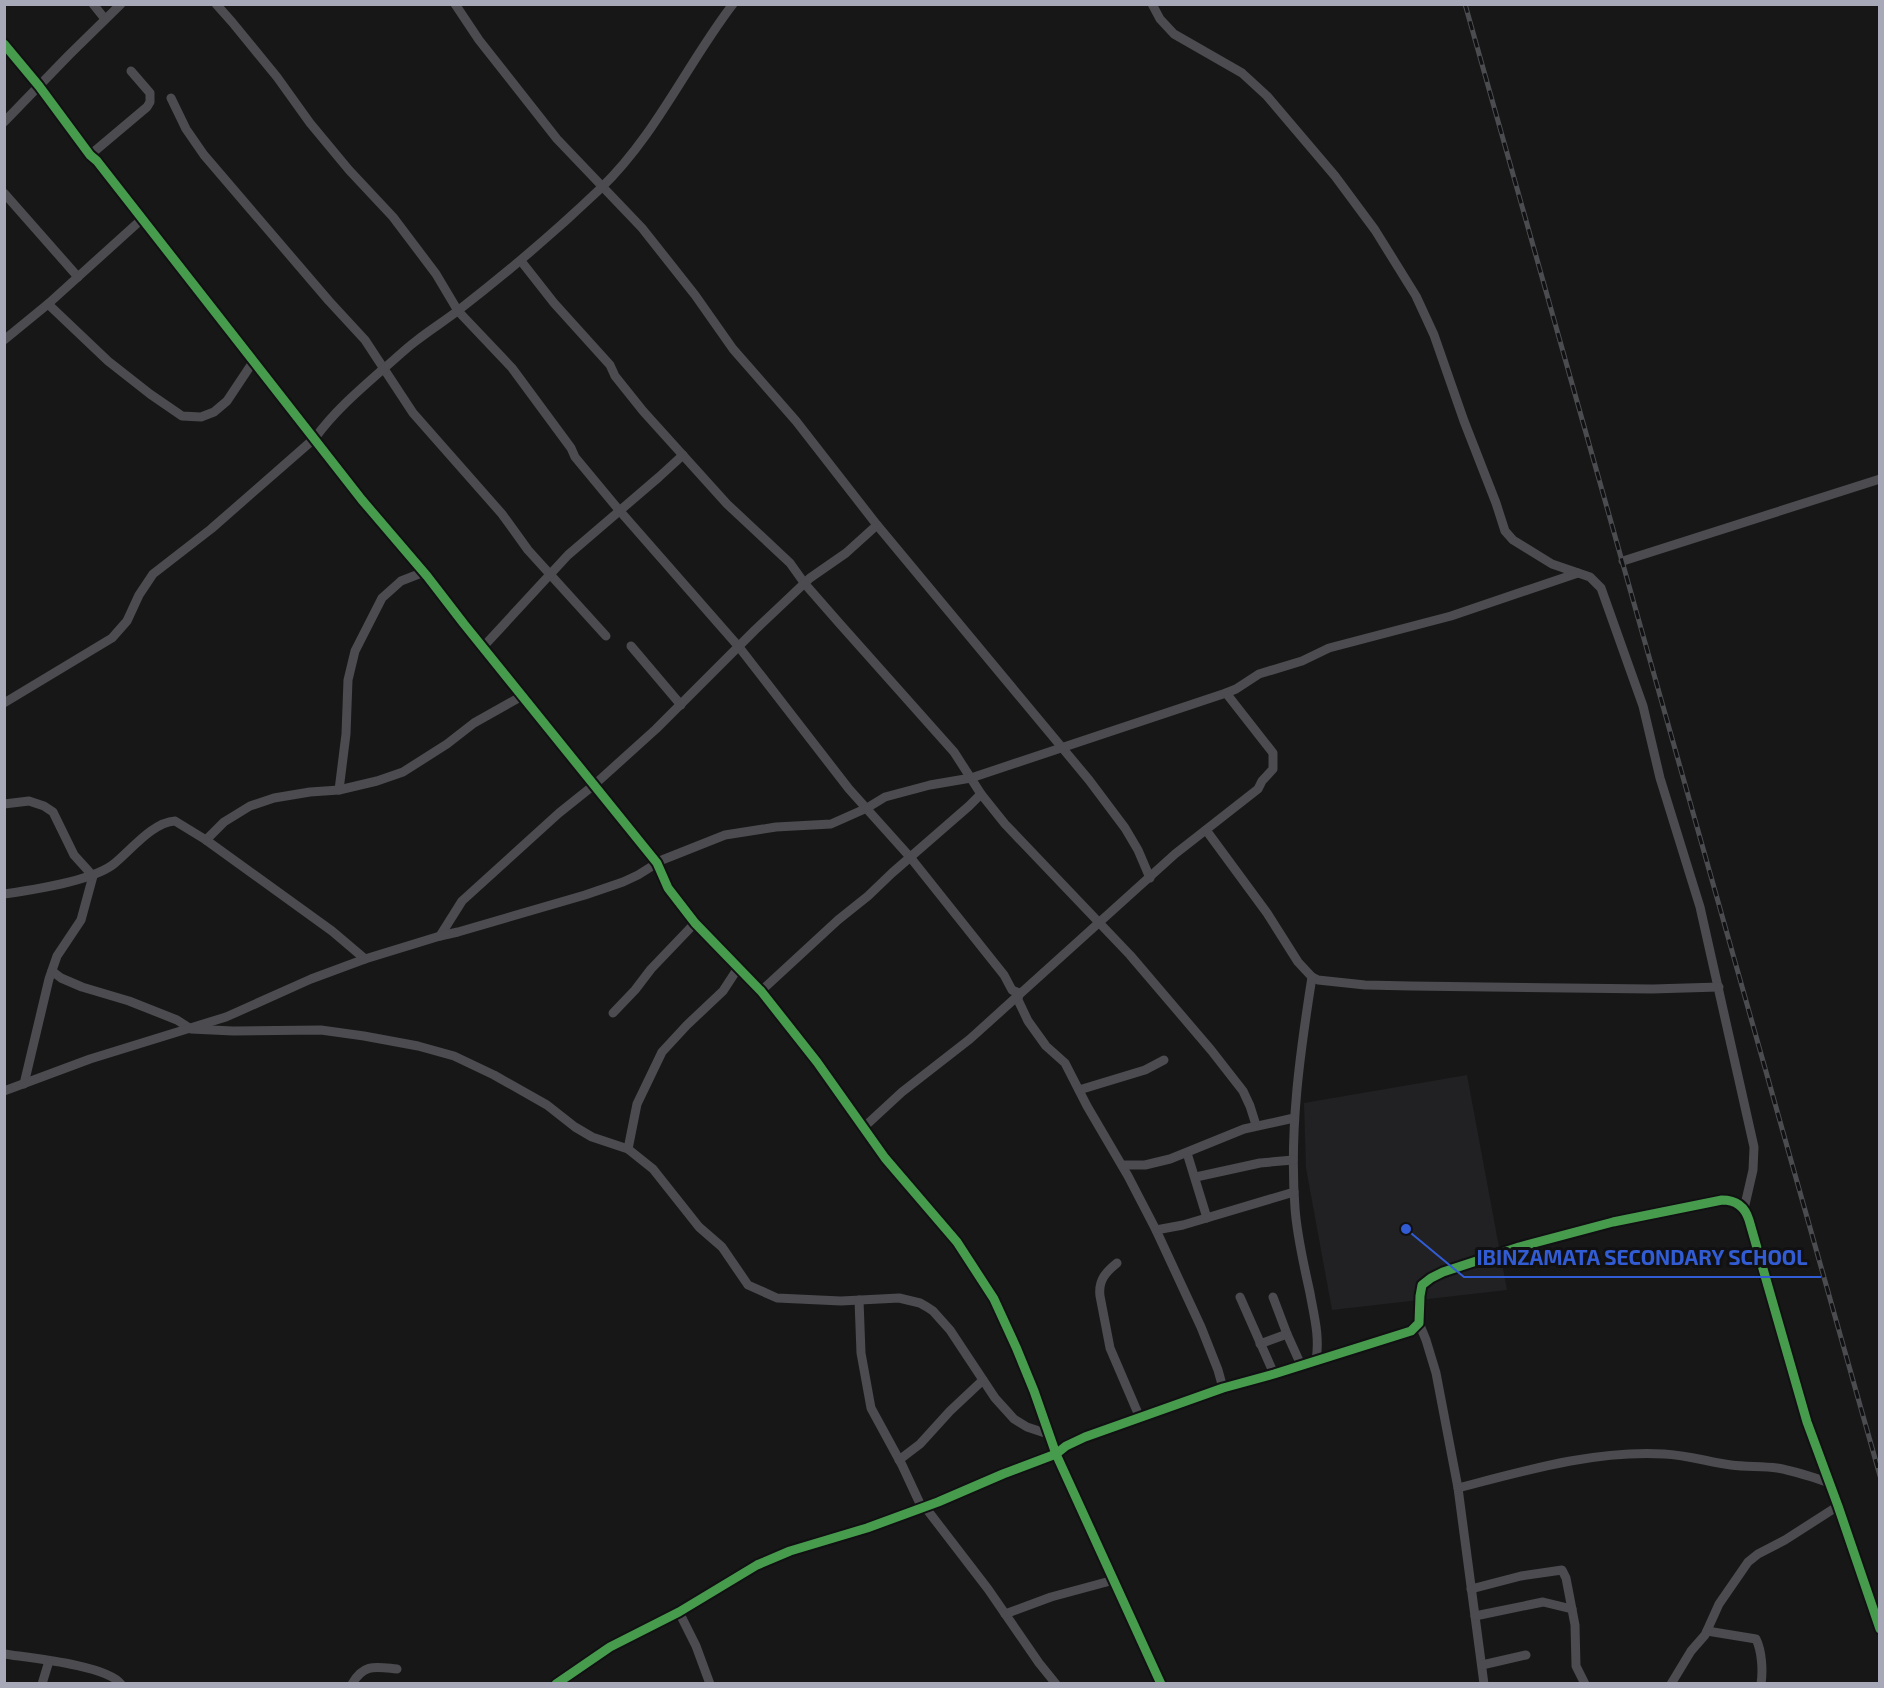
<svg xmlns="http://www.w3.org/2000/svg" width="1884" height="1688" font-family="'Exo 2',sans-serif">
  <style>
    .built { fill: #212123 }
    .lines { fill: none; stroke-linecap: round; stroke-linejoin: round }
    .street { stroke: #4b4b50; stroke-width: 9 }
    .rail-casing { stroke: #4b4c4f; stroke-width: 5 }
    .rail { stroke: #111113; stroke-width: 3; stroke-dasharray: 9; stroke-linecap: butt }
    .cycleway-casing { stroke: #111113; stroke-width: 13 }
    .cycleway { stroke: #469c4c; stroke-width: 9 }
    .leader { fill: none; stroke: #325cd3; stroke-width: 2 }
    .callout-dot { fill: #325cd3; stroke: #111113; stroke-width: 2 }
    .callout-label { font-size: 21px; text-anchor: middle; font-weight: bold; fill: #325cd3; stroke: #111113; stroke-width: 6; stroke-linejoin: round; paint-order: stroke }
  </style>
  <rect width="100%" height="100%" fill="#171717"/>
  <path class="built" d="M1467,1075L1507,1290L1332,1310L1306,1168L1304,1103Z"/>
  <g class="lines">
    <g class="street">
      <path d="M93,4L105,19"/>
      <path d="M216,4L232,22L277,77L310,123L349,170L393,217L436,274L458,311L512,368L571,448L575,457L619,510L739,647L849,789L910,857L1004,975L1012,990L1019,993L1018,1000L1028,1021L1046,1046L1065,1063L1087,1106L1128,1176L1156,1230L1201,1327L1218,1370L1223,1388"/>
      <path d="M455,4L479,40L557,139L642,228L695,295L733,349L796,421L877,525L1089,780L1125,828L1138,850L1150,878"/>
      <path d="M1152,4L1160,19L1174,34L1242,73L1267,96L1335,176L1375,230L1416,296L1434,335L1464,421L1496,503L1505,531L1513,540L1552,564L1590,577L1601,588L1643,706L1660,778L1700,907L1754,1147L1753,1170L1744,1209"/>
      <path d="M4,44L39,86L90,155L97,161L362,500L427,576L464,624L657,863L668,888L695,923L761,991L817,1062L885,1158L957,1242L994,1299L1016,1347L1034,1391L1056,1454L1161,1684"/>
      <path d="M171,98L186,129L204,155L329,301L365,340L413,413L502,514L528,550L606,636"/>
      <path d="M4,122L69,55L121,4"/>
      <path d="M90,155L147,107L150,102V93L131,71"/>
      <path d="M4,193L78,277"/>
      <path d="M521,261L554,303L610,365L615,376L643,411L727,504L790,563L805,584L840,624L954,752L981,794L1005,824L1130,955L1211,1050L1243,1091L1250,1106L1256,1125"/>
      <path d="M48,304L108,361L150,394L182,416L201,417L214,412L227,401L253,362"/>
      <path d="M4,340L48,304L142,219"/>
      <path d="M1623,561L1880,479"/>
      <path d="M631,646L681,705"/>
      <path d="M483,647L568,555L659,477L683,455"/>
      <path d="M4,703L112,638L127,621L139,595L153,574L211,529L315,438C334,412 357,392 382,370C393,361 404,350 416,341C430,330 446,320 460,309C509,271 556,231 601,188C656,135 687,64 733,4"/>
      <path d="M339,790L346,734L348,680L355,651L382,598L401,581L424,572"/>
      <path d="M4,804L29,801L44,806L53,812L74,855L93,876L81,920L57,956L49,979L24,1084"/>
      <path d="M1206,830L1267,913L1298,962L1312,977L1318,980L1365,985L1411,986L1652,989L1719,987"/>
      <path d="M206,840L224,822L250,806L274,798L310,792L339,790L377,781L403,772L447,744L474,723L522,696"/>
      <path d="M4,894C33,890 94,881 115,863C131,850 153,822 175,821L206,840L332,931L365,959"/>
      <path d="M440,936L462,901L559,813L594,785L656,729L755,630L810,578L846,553L877,525"/>
      <path d="M52,971L61,978L82,987L129,1001L177,1020L191,1029L233,1031L321,1030L364,1036L418,1046L454,1056L494,1075L547,1105L575,1127L592,1137L628,1149L653,1169L699,1227L722,1247L748,1285L777,1298L841,1301L899,1298L920,1303L927,1307L933,1311L950,1330L995,1398L1014,1419L1027,1427L1048,1434"/>
      <path d="M1312,977C1300,1053 1289,1130 1295,1208C1297,1237 1304,1265 1310,1293C1314,1316 1320,1337 1316,1360"/>
      <path d="M761,991L838,920L868,896L892,873L969,806L981,794"/>
      <path d="M613,1013L635,990L651,969L695,923"/>
      <path d="M1079,1090L1145,1070L1164,1060"/>
      <path d="M4,1091L90,1059L226,1017L311,979L365,959L440,936L458,932L585,895L623,882L638,875L662,860L725,835L776,827L831,824L867,808L885,797L930,785L971,778L1226,693L1236,689L1259,674L1302,661L1329,648L1451,616L1578,573"/>
      <path d="M863,1128L902,1092L970,1039L1175,854L1258,789L1262,781L1273,769V753L1226,693"/>
      <path d="M628,1149L637,1104L662,1052L687,1025L723,991L738,968"/>
      <path d="M1187,1153L1207,1218"/>
      <path d="M1122,1165H1145L1170,1159L1244,1129L1294,1118"/>
      <path d="M1196,1177L1260,1163L1293,1160"/>
      <path d="M1156,1230L1183,1225L1294,1192"/>
      <path d="M1117,1263C1106,1272 1098,1280 1100,1296L1110,1348L1140,1418"/>
      <path d="M1240,1297L1274,1374"/>
      <path d="M1273,1297L1287,1334L1301,1365"/>
      <path d="M859,1300L861,1353L871,1408L902,1465L922,1508"/>
      <path d="M1419,1323L1426,1340L1436,1373L1458,1488L1484,1684"/>
      <path d="M1260,1344L1287,1334"/>
      <path d="M899,1460L920,1444L950,1411L983,1380"/>
      <path d="M1458,1488C1524,1471 1594,1450 1664,1454C1687,1455 1709,1462 1731,1465C1747,1467 1762,1466 1777,1468C1795,1471 1812,1477 1830,1483"/>
      <path d="M925,1507L988,1589L1039,1663L1056,1684"/>
      <path d="M1471,1589L1521,1576L1562,1570L1566,1578L1575,1625L1576,1666L1585,1684"/>
      <path d="M679,1612L696,1646L710,1684"/>
      <path d="M1005,1614L1051,1597L1114,1580"/>
      <path d="M1475,1616L1543,1602L1572,1609"/>
      <path d="M1707,1631L1756,1639C1762,1651 1763,1671 1761,1684"/>
      <path d="M4,1654C30,1658 106,1665 121,1684"/>
      <path d="M1482,1665L1526,1655"/>
      <path d="M42,1684L49,1661"/>
      <path d="M352,1684C364,1663 376,1667 397,1669"/>
      <path d="M556,1684L610,1647L679,1612L757,1565L790,1551L867,1528L938,1502L1003,1474L1056,1454L1066,1446L1085,1437L1223,1388L1274,1374L1411,1331L1419,1323L1420,1296L1422,1285L1431,1278L1443,1272L1519,1247L1613,1222L1722,1200C1736,1200 1745,1207 1749,1220L1807,1422L1838,1506L1880,1629"/>
      <path d="M1671,1684L1691,1651L1705,1635L1719,1604L1748,1562L1758,1554L1785,1540L1838,1506"/>
    </g>
    <g class="rail-casing">
      <path id="rail" d="M1465,4L1880,1476"/>
    </g>
    <use href="#rail" class="rail"/>
    <g class="cycleway-casing">
      <g id="cycleway">
        <path d="M4,44L39,86L90,155L97,161L362,500L427,576L464,624L657,863L668,888L695,923L761,991L817,1062L885,1158L957,1242L994,1299L1016,1347L1034,1391L1056,1454L1161,1684"/>
        <path d="M556,1684L610,1647L679,1612L757,1565L790,1551L867,1528L938,1502L1003,1474L1056,1454L1066,1446L1085,1437L1223,1388L1274,1374L1411,1331L1419,1323L1420,1296L1422,1285L1431,1278L1443,1272L1519,1247L1613,1222L1722,1200C1736,1200 1745,1207 1749,1220L1807,1422L1838,1506L1880,1629"/>
      </g>
    </g>
    <use href="#cycleway" class="cycleway"/>
  </g>
  <path class="leader" d="M1406 1229L1464 1277H1821"/>
  <circle class="callout-dot" cx="1406" cy="1229" r="6"/>
  <g class="callout-label">
    <text x="1642" y="1265">IBINZAMATA SECONDARY SCHOOL</text>
  </g>
  <rect width="1884" height="1688" fill="none" stroke="#a7a9b8" stroke-width="12"/>
</svg>
